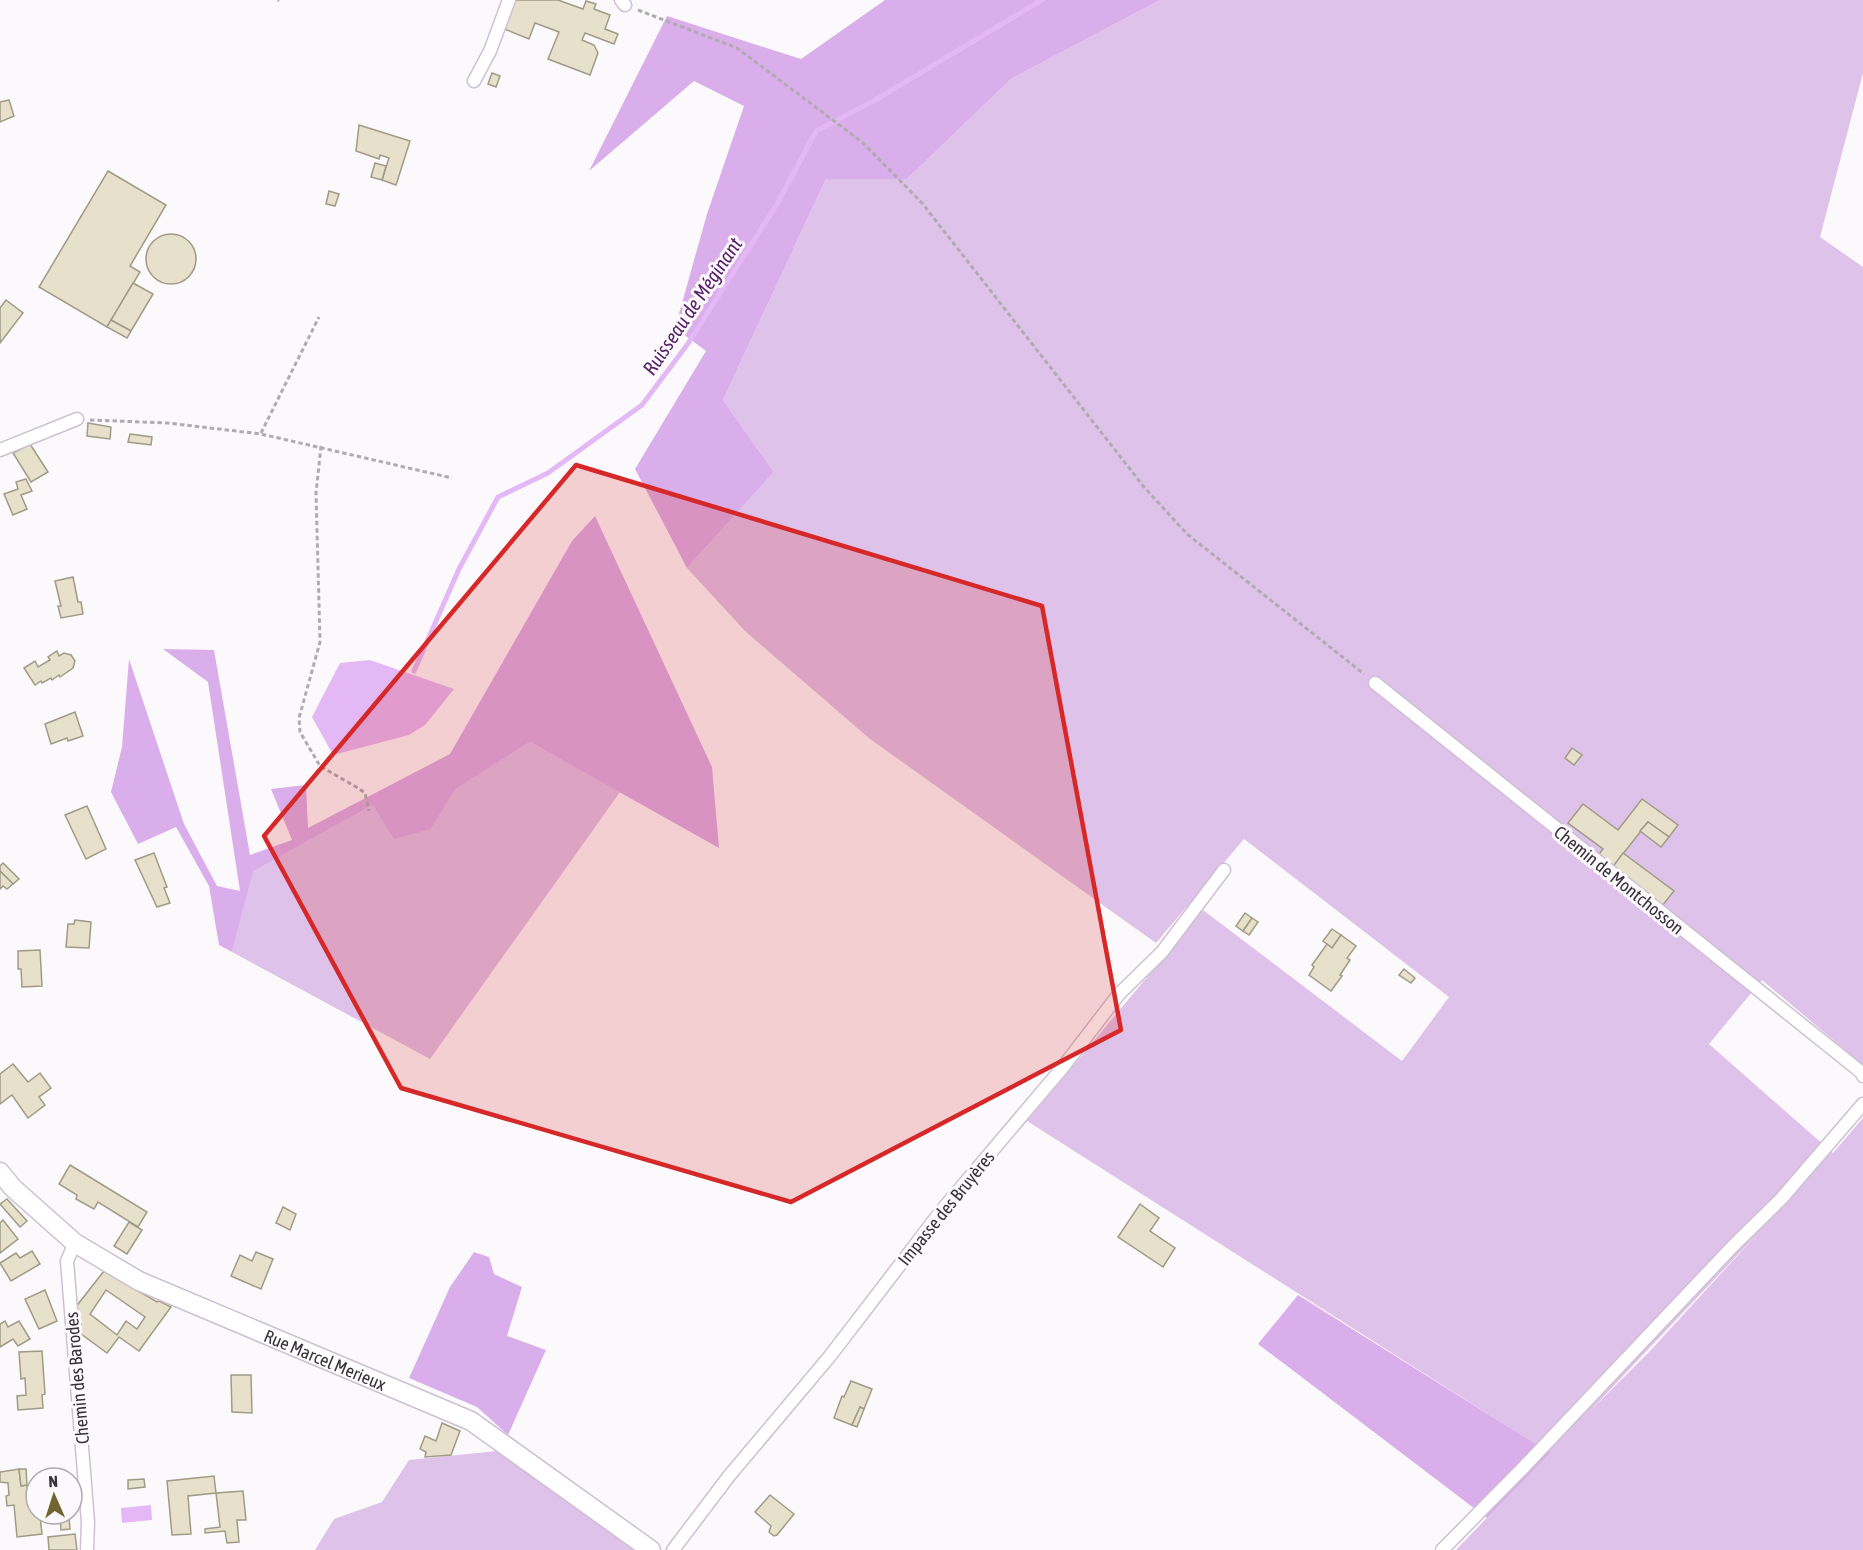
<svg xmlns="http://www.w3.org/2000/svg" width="1863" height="1550" font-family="'Asap Condensed',sans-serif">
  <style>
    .green { fill: #dfc2e9; fill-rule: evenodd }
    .forest { fill: #daaeea }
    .water { fill: #e4b8f5 }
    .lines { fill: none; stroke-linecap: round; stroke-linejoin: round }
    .stream { stroke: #e4b8f5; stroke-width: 5 }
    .building { fill: #e7e1cb; stroke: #a09b86; stroke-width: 1.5; fill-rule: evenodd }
    .minor-casing { stroke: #cdc0d3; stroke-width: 15 }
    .secondary-casing { stroke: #cdc0d3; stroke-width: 21 }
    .path { stroke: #afacb1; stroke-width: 3; stroke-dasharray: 4.5 3; stroke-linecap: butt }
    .minor { stroke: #fff; stroke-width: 12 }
    .secondary { stroke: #fff; stroke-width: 18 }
    .marked { fill: #d62828; fill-opacity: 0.2; stroke: #d62828; stroke-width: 4.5; stroke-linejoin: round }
    .labels { text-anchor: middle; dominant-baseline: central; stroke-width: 6; stroke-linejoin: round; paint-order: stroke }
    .street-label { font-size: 18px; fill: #373239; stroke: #fcf9fd }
    .water-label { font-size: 20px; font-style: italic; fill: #562167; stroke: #fcf9fd }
  </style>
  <rect width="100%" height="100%" fill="#fcf9fd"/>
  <g class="green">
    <path d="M1160,0H1863V73L1820,237L1863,267V1065L1762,980L1709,1044L1833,1153L1863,1118V1550H1456L1549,1453L1027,1121L1203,910L1402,1061L1449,997L1244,839L1156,943L870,739L745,631L687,568L774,472L723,400L826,179H907L1011,79ZM1761,1230L1650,1351L1588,1413Z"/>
    <path d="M530,742L620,792L430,1059L232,952L252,871L373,805L431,829L454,789Z"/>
    <path d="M497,1451L603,1527L640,1550H315L334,1519L382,1502L409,1460Z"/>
  </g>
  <g class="forest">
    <path d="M885,0H1160L1011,79L907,179H826L723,400L774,472L687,568L635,469L706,351L675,328L707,214L744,106L694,81L589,171L667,16L801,59Z"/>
    <path d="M595,516L712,767L719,848L530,742L455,789L431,829L394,839L373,805L253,871L232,952L219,945L209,886L176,827L138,844L111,792L122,747L129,659L184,824L217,886L240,891L208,682L163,649L214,650L250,855L292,840L271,789L306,785L308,828L450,754L572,541Z"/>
    <path d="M474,1252L489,1257L494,1274L522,1287L507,1336L546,1350L508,1435L477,1407L409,1378L450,1287Z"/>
    <path d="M1298,1295L1550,1453L1487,1518L1258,1344Z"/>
  </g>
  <g class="water">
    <path d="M370,660L454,689L425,725L409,735L333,755L312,717L340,663Z"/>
    <path d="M151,1505L152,1520L122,1523L121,1508Z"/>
  </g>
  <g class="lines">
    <path class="stream" d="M414,671L459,569L498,497L548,473L642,405L687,345L777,204L816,131L879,98L1042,0"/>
  </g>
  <g class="building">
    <path d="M513,0H558L583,9L586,1L596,4L594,9L610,15L605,29L618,34L614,44L585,33L582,40L594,45L598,53L590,75L548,59L559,32L535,23L529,39L502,28Z"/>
    <path d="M492,73L500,76L496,87L488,84Z"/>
    <path d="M9,100L14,116L0,122V102Z"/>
    <path d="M359,125L410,141L396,185L382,180L389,158L380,155L379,159L356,151Z"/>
    <path d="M375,163L386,166L382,180L371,177Z"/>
    <path d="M108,171L166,205L130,266L140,272L107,327L39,287Z"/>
    <path d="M329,191L339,194L335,206L326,204Z"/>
    <circle cx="171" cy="259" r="25"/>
    <path d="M133,283L153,294L131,331L111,320Z"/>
    <path d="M6,300L23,313L0,343V308Z"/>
    <path d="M111,320L131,331L127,338L107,327Z"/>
    <path d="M88,423L111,427L110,439L87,436Z"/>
    <path d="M130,434L152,437L151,445L128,442Z"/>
    <path d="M30,444L48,472L31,482L13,453Z"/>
    <path d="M26,479L32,491L21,495L27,509L13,515L4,494L18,489L16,482Z"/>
    <path d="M73,577L78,602H81L83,614L61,618L58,606H61L55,581Z"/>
    <path d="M57,651L59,656L64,653L71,655L75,661L73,668L60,677L59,675L52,680L51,678L42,683L41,681L35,685L24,668L35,661L38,667L50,660L48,657Z"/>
    <path d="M75,712L83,736L68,741L67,738L51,744L45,724Z"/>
    <path d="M1572,748L1582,755L1574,765L1565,758Z"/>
    <path d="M1642,799L1678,825L1669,837L1648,822L1612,868L1597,857L1603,849L1568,823L1583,804L1618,830Z"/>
    <path d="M87,806L106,849L86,859L65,815Z"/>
    <path d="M1648,822L1669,837L1661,847L1640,831Z"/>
    <path d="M154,853L167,887L164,888L170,903L157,907L135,860Z"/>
    <path d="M1623,853L1674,891L1662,906L1612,868Z"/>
    <path d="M3,863L19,879L13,884L0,871V866Z"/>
    <path d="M0,871L13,884L7,889L3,886L0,889Z"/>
    <path d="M1245,913L1252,918L1243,931L1236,926Z"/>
    <path d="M1252,918L1258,922L1249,935L1243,931Z"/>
    <path d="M75,920L91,922L89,948L66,947L68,924H74Z"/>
    <path d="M1332,929L1341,935L1332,948L1323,941Z"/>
    <path d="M1341,935L1356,946L1347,958L1350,960L1340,975L1342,976L1331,991L1309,975L1314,967L1312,965L1327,944L1332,948Z"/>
    <path d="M40,950L42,986L22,987L21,969H18V951Z"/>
    <path d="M1404,969L1415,978L1411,983L1399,975Z"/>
    <path d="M13,1064L28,1082L40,1073L51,1088L39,1097L45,1105L28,1118L12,1095L0,1104V1074Z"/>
    <path d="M70,1165L147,1212L138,1227L98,1202L94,1209L76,1199L77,1195L59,1184Z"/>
    <path d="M7,1199L27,1221L20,1227L0,1204Z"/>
    <path d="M1140,1204L1159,1218L1150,1231L1175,1248L1163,1267L1118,1237Z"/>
    <path d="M283,1207L296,1214L290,1230L276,1223Z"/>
    <path d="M3,1220L18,1239L0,1253V1223Z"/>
    <path d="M129,1222L142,1230L127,1254L114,1246Z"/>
    <path d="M32,1251L40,1264L11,1281L0,1263L16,1253L20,1258Z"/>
    <path d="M256,1252L273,1259L261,1289L231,1276L240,1255L252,1261Z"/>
    <path d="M104,1271L157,1302L159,1301L171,1307L139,1351L119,1337L107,1353L77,1331L81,1324L75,1308ZM106,1290L145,1317L137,1329L126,1321L117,1335L90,1314Z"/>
    <path d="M45,1290L57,1321L39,1329L25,1299Z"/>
    <path d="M5,1321L8,1327L19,1321L30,1339L18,1346L13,1339L0,1347V1324Z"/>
    <path d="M42,1351L45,1394L42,1395L43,1408L18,1410L17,1396L26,1395L25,1378L21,1379L19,1352Z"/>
    <path d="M231,1375H251L252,1413L232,1412Z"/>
    <path d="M851,1381L872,1389L864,1409L860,1407L852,1425L834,1418L842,1396L844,1397Z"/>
    <path d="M860,1407L864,1409L857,1427L852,1425Z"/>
    <path d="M442,1423L460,1431L451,1455L425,1457L426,1452L420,1449L425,1436L436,1441Z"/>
    <path d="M19,1469L21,1486L27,1485L28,1494L34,1493L36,1514L40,1516L42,1534L17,1537L14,1505L7,1506L6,1496L9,1495L8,1483L0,1482V1472Z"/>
    <path d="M19,1469H26L27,1485L21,1486Z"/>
    <path d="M214,1476L216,1493L188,1496L191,1534L172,1535L167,1481Z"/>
    <path d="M144,1479L145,1487L128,1489V1480Z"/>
    <path d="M243,1491L246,1520H237L239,1542L227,1543L225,1531L205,1533V1529L220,1527L216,1493Z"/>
    <path d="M770,1495L794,1514L777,1535L774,1536L769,1532L771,1526L755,1512Z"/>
    <path d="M60,1517H69L70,1529L61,1530Z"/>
    <path d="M75,1534L77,1550H49L48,1537Z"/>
  </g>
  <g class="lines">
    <g class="minor-casing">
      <g id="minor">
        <path d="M621,0L625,5"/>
        <path d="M474,81L490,51L509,0"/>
        <path d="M0,450L77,419"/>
        <path d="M1375,683L1861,1072L1863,1076"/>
        <path d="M75,1243L67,1261L88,1522L87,1550"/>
        <path d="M673,1550L729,1476L830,1356L942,1210L1063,1067L1119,994L1162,952L1224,870"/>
        <path d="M1442,1550L1522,1469L1733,1246L1781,1199L1863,1104"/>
      </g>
    </g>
    <g class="secondary-casing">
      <g id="secondary">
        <path id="s1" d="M0,1172L13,1188L75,1243L139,1281L471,1421L651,1550"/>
      </g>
    </g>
    <g class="path">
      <path d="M278,0L279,1"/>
      <path d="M638,10L737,48L862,142L922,203L1144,487L1187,534L1364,674"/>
      <path d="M90,420L168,423L261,434L452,478"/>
      <path d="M261,433L319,317"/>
      <path d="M321,446L316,493L320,642L299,718L300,732L320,766L358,788L365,793L369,811"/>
    </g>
    <use href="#minor" class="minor"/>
    <use href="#secondary" class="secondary"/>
  </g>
  <path class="marked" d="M576,465L1042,606L1121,1030L791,1202L401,1088L264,836Z"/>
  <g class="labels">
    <g class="street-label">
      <text transform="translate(1619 880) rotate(39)">Chemin de Montchosson</text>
      <text transform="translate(946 1208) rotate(-51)">Impasse des Bruyères</text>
      <text stroke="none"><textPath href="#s1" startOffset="380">Rue Marcel Merieux</textPath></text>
      <text transform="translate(77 1378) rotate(-95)">Chemin des Barodes</text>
    </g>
    <g class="water-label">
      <text transform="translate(692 306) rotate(-56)">Ruisseau de Méginant</text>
    </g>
  </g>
  <g transform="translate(54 1496) rotate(357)"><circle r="28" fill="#fcf9fd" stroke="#ada9af" stroke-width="1.5"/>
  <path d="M0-4.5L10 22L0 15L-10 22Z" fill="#706431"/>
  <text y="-9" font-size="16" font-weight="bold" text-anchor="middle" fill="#373239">N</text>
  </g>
</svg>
